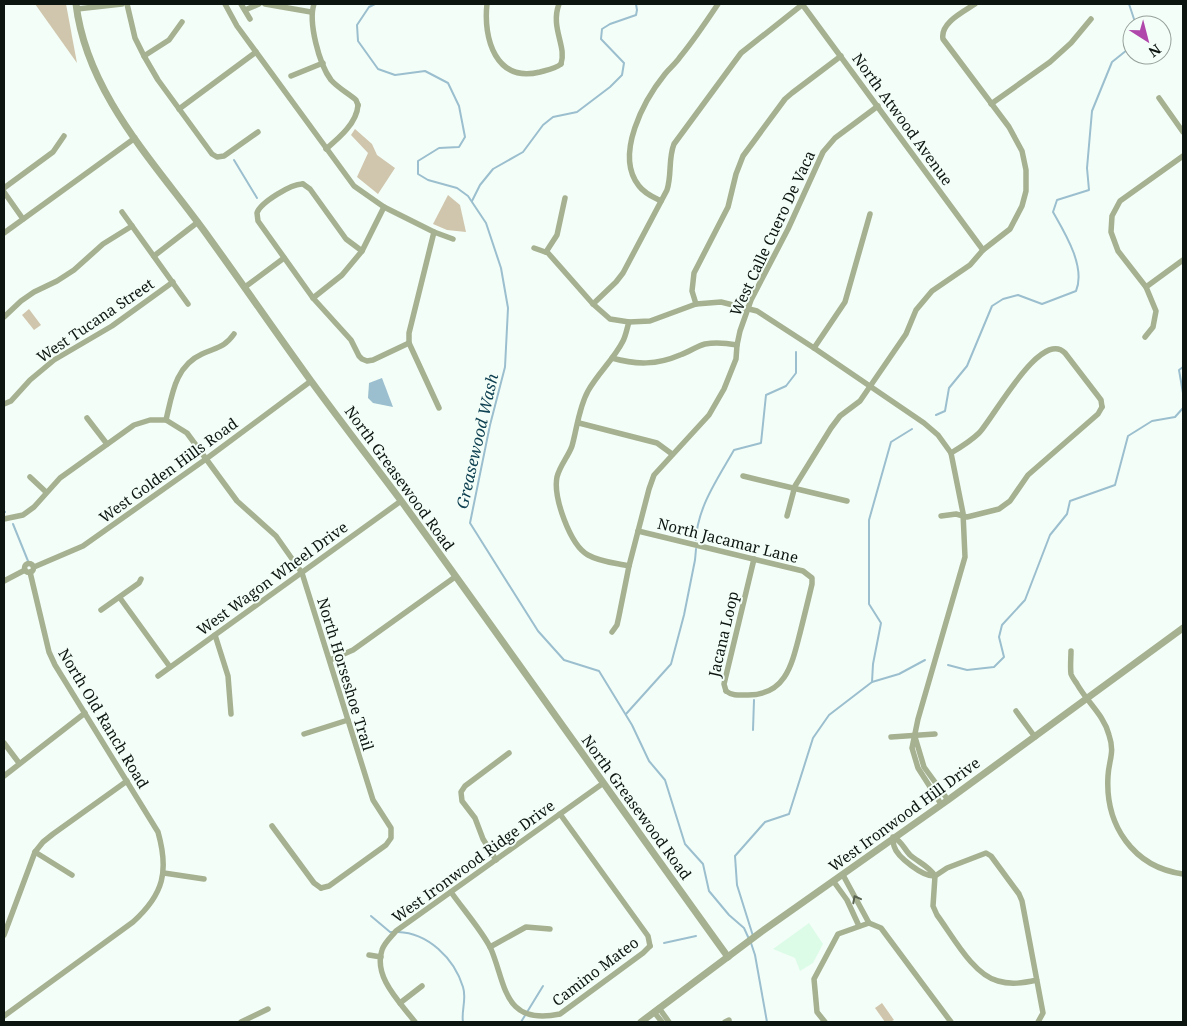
<svg xmlns="http://www.w3.org/2000/svg" width="1187" height="1026" font-family="'Noto Serif',serif">
  <style>
    .built { fill: #dcfce8 }
    .green { fill: #d0c6ad }
    .water { fill: #9bbfce }
    .lines { fill: none; stroke-linecap: round; stroke-linejoin: round }
    .stream { stroke: #9bbfce; stroke-width: 2 }
    .minor { stroke: #a6b191; stroke-width: 5.5 }
    .tertiary { stroke: #a6b191; stroke-width: 7 }
    .oneway { stroke: #596350 }
    .labels { text-anchor: middle; dominant-baseline: central; stroke-width: 4; stroke-linejoin: round; paint-order: stroke }
    .street-label { font-size: 15px; fill: #0c150f; stroke: #f4fef8 }
    .water-label { font-size: 16px; font-style: italic; fill: #0c3f50; stroke: #f4fef8 }
  </style>
  <rect width="100%" height="100%" fill="#f4fef8"/>
  <path class="built" d="M809,923L823,944L813,963L800,971L795,958L773,949Z"/>
  <g class="green">
    <path d="M35,4H66L77,63Z"/>
    <path d="M355,129L372,144L377,155L395,168L378,194L357,177L368,153L351,135Z"/>
    <path d="M448,195L460,205L466,232L447,230L433,224Z"/>
    <path d="M29,309L41,325L34,330L22,315Z"/>
    <path d="M882,1003L894,1020L890,1022H885L875,1008Z"/>
  </g>
  <path class="water" d="M382,378L393,407L373,403L368,398L369,383Z"/>
  <g class="lines">
    <g class="stream">
      <path d="M375,4L369,7L357,25L358,41L378,69L395,75L425,71L448,83L459,106L465,137L459,147L439,148L418,161V174L428,180L457,188L468,196L486,223L501,268L508,308L505,367L490,425L470,523L538,631L564,660L599,671L632,725L649,761L665,780L685,844L703,864L709,891L729,915L744,928L749,939"/>
      <path d="M1129,4L1136,25"/>
      <path d="M234,160L257,198"/>
      <path d="M472,201L480,185L493,169L523,152L543,125L553,117L577,112L610,87L622,75L624,63L601,39L602,29L610,24L636,15L637,10L636,4"/>
      <path d="M1183,367L1179,370L1183,393"/>
      <path d="M936,415L945,411L949,388L967,366L992,306L1003,299L1018,295L1042,304L1076,291C1086,267 1065,233 1053,212L1057,200L1089,190L1087,168L1092,111L1112,62L1132,46"/>
      <path d="M4,511L5,512"/>
      <path d="M13,524L28,561"/>
      <path d="M696,540C697,508 718,478 734,450L761,443L766,395L786,386L796,373V352"/>
      <path d="M948,665L967,670L994,667L1004,657L999,637L1002,625L1025,600L1050,535L1067,514L1070,501L1115,485L1128,436L1152,421L1175,417L1183,408"/>
      <path d="M872,682L899,674L925,660"/>
      <path d="M626,714L671,664L684,615L695,560L696,549"/>
      <path d="M753,730L754,700"/>
      <path d="M371,916L390,932H393"/>
      <path d="M398,932C428,933 454,958 463,987C467,999 461,1011 463,1022"/>
      <path d="M753,936L737,885L735,856L765,822L789,814L813,738L829,715L872,682L873,664L881,623L869,604V520L891,442L912,429"/>
      <path d="M664,943L696,936"/>
      <path d="M751,943L755,955L767,1022"/>
      <path d="M521,1022L543,986"/>
    </g>
    <g class="minor">
      <path d="M127,4L135,38L144,56L158,80L212,154L217,157L224,156L258,132"/>
      <path d="M225,4L237,26L354,186L384,207L434,232L453,239"/>
      <path d="M241,4L250,19"/>
      <path d="M265,4L311,12"/>
      <path d="M314,4C308,22 319,64 331,80C338,88 348,93 356,100L358,105"/>
      <path d="M487,4C483,39 496,83 540,72C547,70 555,69 561,64"/>
      <path d="M559,4C550,28 567,46 561,64"/>
      <path d="M802,4L983,250"/>
      <path d="M77,9L122,4"/>
      <path d="M245,10L259,4"/>
      <path d="M144,56L169,40L182,22"/>
      <path d="M291,76L323,63"/>
      <path d="M1159,98L1183,132"/>
      <path d="M991,104L1050,62L1071,43L1091,19"/>
      <path d="M179,109L256,52"/>
      <path d="M326,149C339,138 357,123 358,105"/>
      <path d="M303,184C292,183 260,203 257,213L258,221L313,298L351,340L359,356L362,359L367,361L373,360L409,343"/>
      <path d="M303,184L310,189L346,239L362,251"/>
      <path d="M4,188L53,152L64,136"/>
      <path d="M4,192L23,219"/>
      <path d="M661,201C653,197 645,194 639,186C614,155 644,100 665,74C670,68 676,63 680,57C694,40 706,22 718,4"/>
      <path d="M122,212L188,304"/>
      <path d="M434,232L409,333V343L439,408"/>
      <path d="M4,233L135,138"/>
      <path d="M534,248L548,253L593,304L610,319L629,322L650,321L696,304L721,302L757,311L814,348L924,423L938,435L951,453L963,513L965,557L918,719L912,748L918,768L941,804"/>
      <path d="M546,252L557,235L565,198"/>
      <path d="M154,256L198,222"/>
      <path d="M245,287L284,258"/>
      <path d="M1146,287L1183,260"/>
      <path d="M313,298L342,275L362,251L384,207"/>
      <path d="M593,304L616,282L623,273L667,190C672,175 668,159 674,144L741,53L803,4"/>
      <path d="M696,304L692,291L694,273L728,207L736,174L743,156L785,99L792,93L841,56"/>
      <path d="M4,317L21,301L34,292L57,281L74,270L103,244L132,226"/>
      <path d="M629,322C627,328 626,335 623,341C614,359 598,373 588,391C579,407 577,428 572,446C568,457 560,465 557,477C553,497 570,545 588,555C600,562 616,563 629,566"/>
      <path d="M1145,337L1153,327L1156,311L1146,287L1118,251L1111,232L1112,216L1120,201L1183,156"/>
      <path d="M814,348L845,302L870,214"/>
      <path d="M612,358C636,365 657,365 680,355C689,352 697,346 705,344C716,342 726,343 737,345"/>
      <path d="M4,404L11,401L30,380L54,360L112,326L173,282"/>
      <path d="M87,418L107,444"/>
      <path d="M166,420C172,395 175,366 202,354C217,347 224,348 234,334"/>
      <path d="M579,423L657,443L672,454"/>
      <path d="M951,453C961,447 971,441 979,433C993,419 1041,328 1065,353L1098,396L1101,400L1102,407"/>
      <path d="M743,476L847,501"/>
      <path d="M30,477L46,492"/>
      <path d="M787,516L795,486L831,428L840,416L860,401L906,334L916,310L932,291L970,265L983,250L1010,229L1022,206L1026,191V170L1022,151L1009,127L943,39C940,23 963,12 975,4"/>
      <path d="M941,516L956,514L967,517L999,509L1010,501L1028,475L1098,414L1102,407"/>
      <path d="M4,519L23,515L34,507L60,478L134,425L150,420H166L187,433L237,501L276,536L302,573L373,800L391,828V838L386,845L329,886L321,888"/>
      <path d="M638,531L803,571L812,578V584C808,601 804,617 800,633C792,664 786,695 748,695C740,695 732,696 726,691"/>
      <circle cx="29" cy="568" r="4.5"/>
      <path d="M34,567L83,546L206,459L311,381"/>
      <path d="M4,581L25,570"/>
      <path d="M120,598L170,667"/>
      <path d="M101,610L139,583L141,579"/>
      <path d="M612,632L617,625L619,616L629,566L649,489L654,475L709,415L724,389L736,359L737,345L740,331L751,300L788,229L823,152L835,138L878,106"/>
      <path d="M215,635L228,676L231,714"/>
      <path d="M1071,651C1071,658 1070,667 1071,674C1072,677 1075,681 1077,684C1087,702 1104,715 1109,735C1115,753 1109,759 1108,776C1105,825 1133,867 1183,874"/>
      <path d="M330,660L353,650L455,577"/>
      <path d="M158,676L401,501"/>
      <path d="M726,691L724,684L754,559"/>
      <path d="M1016,711L1035,737"/>
      <path d="M304,734L348,720"/>
      <path d="M891,737L935,734"/>
      <path d="M915,737L924,767L948,800"/>
      <path d="M4,743L19,763"/>
      <path d="M4,776L85,713"/>
      <path d="M560,814L648,936L650,946"/>
      <path d="M272,826L314,883L321,888"/>
      <path d="M893,837C902,841 904,849 910,855C918,862 929,866 935,876C923,877 897,857 894,846C893,843 893,840 893,837Z"/>
      <path d="M35,852L72,875"/>
      <path d="M496,860L483,839L475,818L462,801L461,792L465,786L509,753"/>
      <path d="M164,873L204,879"/>
      <path d="M843,875L869,923"/>
      <path d="M834,882L847,900L859,926"/>
      <path d="M451,892C462,908 483,932 491,949C506,984 503,1026 560,1014L643,953L650,946"/>
      <path d="M4,935L35,852L43,842L53,834L127,781"/>
      <path d="M490,947L526,927L550,929"/>
      <path d="M369,955L381,957"/>
      <path d="M1037,980C1023,983 1011,985 998,981C973,975 952,935 937,915L933,906L935,876L947,868L986,853L991,856L1019,894L1022,901L1043,1013L1038,1022"/>
      <path d="M400,1003L422,986"/>
      <path d="M659,1008L669,1022"/>
      <path d="M654,1012L662,1022"/>
      <path d="M4,1016L133,922C164,894 169,871 158,832L55,665L49,652L30,572"/>
      <path d="M241,1022L268,1009"/>
      <path d="M415,1022C400,1002 373,977 382,950C384,943 391,937 396,931L602,784"/>
      <path d="M725,1022L729,1020"/>
      <path d="M825,1022L817,1012L814,979L838,934L869,923L881,928L951,1022"/>
    </g>
    <g class="tertiary">
      <path d="M76,4C87,96 158,166 210,239C244,286 277,334 311,381C341,422 372,462 402,502C512,653 619,806 728,957"/>
      <path d="M641,1022L761,932L948,800L1183,628"/>
    </g>
  </g>
  <defs><path id="oneway-chevron" d="M-2-3.5L2.5 0L-2 3.5" fill="none" stroke-width="1.6" stroke-linecap="round" stroke-linejoin="round" transform="scale(1.25)"/></defs>
  <use class="oneway" href="#oneway-chevron" transform="translate(856 899) rotate(-118)"/>
  <g class="labels">
    <g class="street-label">
      <text transform="translate(903 119) rotate(54)">North Atwood Avenue</text>
      <text transform="translate(772 233) rotate(-65)">West Calle Cuero De Vaca</text>
      <text transform="translate(95 320) rotate(-34)">West Tucana Street</text>
      <text transform="translate(168 470) rotate(-36)">West Golden Hills Road</text>
      <text transform="translate(400 478) rotate(54)">North Greasewood Road</text>
      <text transform="translate(728 540) rotate(14)">North Jacamar Lane</text>
      <text transform="translate(272 578) rotate(-36)">West Wagon Wheel Drive</text>
      <text transform="translate(723 634) rotate(-77)">Jacana Loop</text>
      <text transform="translate(346 674) rotate(73)">North Horseshoe Trail</text>
      <text transform="translate(104 718) rotate(59)">North Old Ranch Road</text>
      <text transform="translate(637 807) rotate(54)">North Greasewood Road</text>
      <text transform="translate(904 814) rotate(-36)">West Ironwood Hill Drive</text>
      <text transform="translate(473 861) rotate(-36)">West Ironwood Ridge Drive</text>
      <text transform="translate(595 971) rotate(-37)">Camino Mateo</text>
    </g>
    <g class="water-label">
      <text transform="translate(477 441) rotate(-77)">Greasewood Wash</text>
    </g>
  </g>
  <rect width="1187" height="1026" fill="none" stroke="#0c150f" stroke-width="10"/>
  <g transform="translate(1147 40) rotate(144)"><circle r="24" fill="#f4fef8" stroke="#97a19b"/>
  <path d="M0-4L9 19L0 12L-9 19Z" fill="#b048ab"/>
  <text y="-8" font-size="14" font-weight="bold" text-anchor="middle" fill="#0c150f">N</text>
  </g>
</svg>
